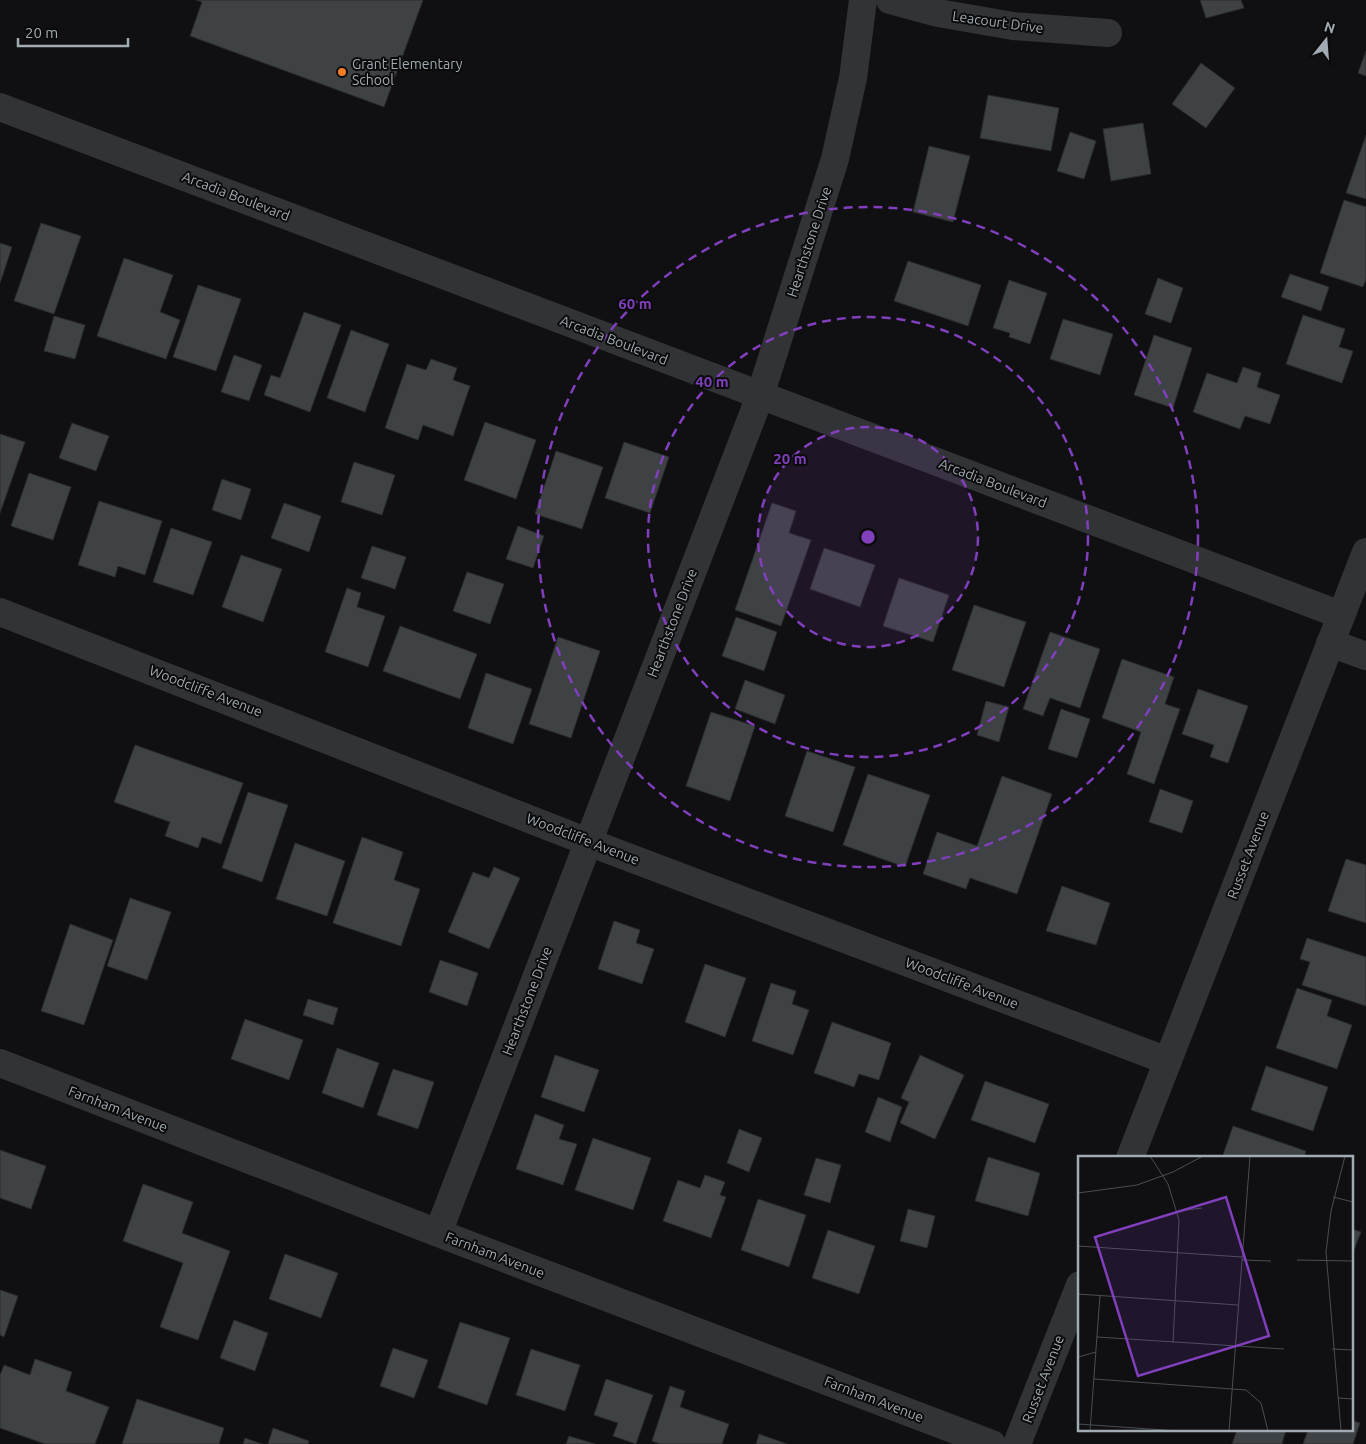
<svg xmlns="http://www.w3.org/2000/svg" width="1366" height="1444" font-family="Ubuntu,sans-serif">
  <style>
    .building { fill: #3f4245; stroke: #2a2b2e }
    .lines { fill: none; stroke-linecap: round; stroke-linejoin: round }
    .street { stroke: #313337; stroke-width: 28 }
    .ring { fill: none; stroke: #813fbd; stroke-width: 2.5; stroke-dasharray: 9 6 }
    .poi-dot { fill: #f47c26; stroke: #0b0b0c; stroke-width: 2 }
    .labels { text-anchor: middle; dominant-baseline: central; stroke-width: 4; stroke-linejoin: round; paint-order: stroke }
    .street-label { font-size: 14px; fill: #a1abb3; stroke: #0b0b0c }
    .poi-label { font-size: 14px; fill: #a1abb3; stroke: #0b0b0c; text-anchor: start }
    .inset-road { fill: none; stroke: #4a4e52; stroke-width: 1 }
    .view { fill: #813fbd; fill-opacity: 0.15; stroke: #813fbd; stroke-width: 2.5 }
    .inset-edge { fill: none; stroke: #a1abb3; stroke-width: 2.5 }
    .centre { fill: #813fbd; stroke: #0b0b0c; stroke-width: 2.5 }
    .ring-label { font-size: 15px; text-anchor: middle; font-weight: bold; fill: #813fbd; stroke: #0b0b0c; stroke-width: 4; stroke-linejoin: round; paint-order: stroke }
  </style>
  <rect width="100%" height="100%" fill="#101012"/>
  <g class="building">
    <path d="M196,0H423L384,107L190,36L202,2Z"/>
    <path d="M1200,0H1241L1244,8L1206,18Z"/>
    <path d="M1366,51V76L1358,73Z"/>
    <path d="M1201,63L1235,88L1206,128L1172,104Z"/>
    <path d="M988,95L1059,108L1051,151L980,138Z"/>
    <path d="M1143,123L1151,174L1111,181L1103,129Z"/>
    <path d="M1070,132L1096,141L1084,179L1057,171Z"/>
    <path d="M1366,135V199L1346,193Z"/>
    <path d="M929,146L970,156L953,222L913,212Z"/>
    <path d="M1344,200L1366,207V279L1363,287L1320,273Z"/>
    <path d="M41,223L81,236L54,314L14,301Z"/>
    <path d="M0,243L12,247L0,283Z"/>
    <path d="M124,258L173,275L160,312L180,320L166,359L97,336Z"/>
    <path d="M908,261L981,285L968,326L894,301Z"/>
    <path d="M1290,274L1329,287L1321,311L1281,297Z"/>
    <path d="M1158,278L1183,288L1171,323L1145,314Z"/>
    <path d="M1009,280L1047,293L1030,344L1009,337L1010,333L993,328Z"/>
    <path d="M198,285L241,299L216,371L173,357Z"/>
    <path d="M304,312L341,325L310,412L264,395L271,375L280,378Z"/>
    <path d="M1303,315L1345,329L1339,347L1353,351L1342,383L1286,364Z"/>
    <path d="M54,316L85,325L75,359L44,351Z"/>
    <path d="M1063,319L1113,334L1100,375L1050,359Z"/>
    <path d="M351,330L389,344L365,412L327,398Z"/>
    <path d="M1154,335L1192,348L1173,408L1134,395Z"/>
    <path d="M234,355L262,365L249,401L221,392Z"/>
    <path d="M431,359L457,368L453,380L470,386L453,436L423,425L418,440L385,428L407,364L426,370Z"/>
    <path d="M1243,367L1261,373L1257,387L1280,395L1270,424L1245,416L1240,429L1193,412L1207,373L1237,383Z"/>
    <path d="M485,422L536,440L516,499L464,480Z"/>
    <path d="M72,423L109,436L96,471L59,458Z"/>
    <path d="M0,434L25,442L0,513Z"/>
    <path d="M624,442L669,457L650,513L605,498Z"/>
    <path d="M556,451L603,467L582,529L535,514Z"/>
    <path d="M354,462L395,475L382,515L341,502Z"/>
    <path d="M29,473L71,487L53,540L11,526Z"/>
    <path d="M222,479L251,489L241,520L212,510Z"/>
    <path d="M99,501L162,521L145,575L118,566L115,577L78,565Z"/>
    <path d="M284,503L321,516L309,552L271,538Z"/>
    <path d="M772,503L796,511L789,533L811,540L781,626L735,610Z"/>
    <path d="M518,526L544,536L533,568L506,559Z"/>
    <path d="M171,528L212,542L193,595L153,582Z"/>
    <path d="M372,546L406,557L395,589L361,578Z"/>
    <path d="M824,548L875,565L860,607L810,589Z"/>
    <path d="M241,555L282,569L263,622L222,607Z"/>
    <path d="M467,572L504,584L490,624L453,611Z"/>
    <path d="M899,578L949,595L933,642L883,626Z"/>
    <path d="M347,588L361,593L357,607L385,616L368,667L325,652Z"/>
    <path d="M974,605L1026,622L1004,687L952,670Z"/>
    <path d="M736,617L777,632L764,671L722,656Z"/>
    <path d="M400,626L477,654L460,699L383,671Z"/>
    <path d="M1050,632L1100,649L1080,708L1050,698L1043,716L1023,709Z"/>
    <path d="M558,637L600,651L571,738L529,724Z"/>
    <path d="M1122,659L1174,677L1165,704L1180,709L1154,784L1127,774L1141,732L1102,718Z"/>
    <path d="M486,673L532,689L513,744L468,728Z"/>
    <path d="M745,680L785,695L775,724L735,709Z"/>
    <path d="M1198,689L1248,706L1228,763L1210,757L1214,745L1182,734Z"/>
    <path d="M986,701L1009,707L999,742L977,735Z"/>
    <path d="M1061,709L1090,719L1077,758L1048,749Z"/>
    <path d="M711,712L755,726L730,801L686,786Z"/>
    <path d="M135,745L243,783L221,844L202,837L198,848L165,836L170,822L114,802Z"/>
    <path d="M807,751L855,767L833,832L785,816Z"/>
    <path d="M868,774L930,795L905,867L843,845Z"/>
    <path d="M1002,776L1052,794L1017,894L970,878L966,889L923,874L937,832L977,846Z"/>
    <path d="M1160,789L1193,801L1182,833L1149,822Z"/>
    <path d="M248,792L288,805L262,882L222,868Z"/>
    <path d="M362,837L403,852L394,880L420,889L401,946L333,923Z"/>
    <path d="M295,843L345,861L327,916L276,899Z"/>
    <path d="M1346,859L1366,865V923L1328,911Z"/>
    <path d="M494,867L520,878L489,949L448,932L473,872L489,878Z"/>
    <path d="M1062,886L1110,903L1096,945L1046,931Z"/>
    <path d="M130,898L171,912L147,980L107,966Z"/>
    <path d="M614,921L640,930L636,943L654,949L642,984L598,969Z"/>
    <path d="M70,924L113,940L84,1025L41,1011Z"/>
    <path d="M1307,938L1366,957V1006L1302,985L1310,962L1300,959Z"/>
    <path d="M440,960L478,973L467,1006L429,992Z"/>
    <path d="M705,964L746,978L725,1037L685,1022Z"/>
    <path d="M771,983L796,991L792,1004L809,1010L793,1055L752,1041Z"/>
    <path d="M1297,988L1332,1000L1327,1016L1352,1025L1337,1069L1276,1048Z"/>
    <path d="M308,999L338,1008L333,1025L303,1015Z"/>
    <path d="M245,1019L303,1040L289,1080L231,1059Z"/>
    <path d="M832,1022L891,1043L879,1080L859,1074L854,1087L814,1073Z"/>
    <path d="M337,1048L379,1063L363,1108L322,1093Z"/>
    <path d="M555,1055L599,1070L584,1112L541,1097Z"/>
    <path d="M920,1055L964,1075L935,1139L900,1123L909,1102L901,1098Z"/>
    <path d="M1266,1066L1328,1087L1313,1131L1251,1110Z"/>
    <path d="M393,1069L434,1082L418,1129L377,1115Z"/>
    <path d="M985,1081L1049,1104L1035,1143L971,1120Z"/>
    <path d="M878,1097L902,1107L890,1142L865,1132Z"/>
    <path d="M535,1114L564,1125L559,1139L577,1144L563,1185L516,1169Z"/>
    <path d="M1233,1126L1306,1151L1304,1158H1222Z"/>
    <path d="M739,1129L762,1138L749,1172L727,1163Z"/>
    <path d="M593,1138L651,1158L633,1210L575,1190Z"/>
    <path d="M0,1150L46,1166L31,1209L0,1198Z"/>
    <path d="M988,1157L1040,1173L1028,1216L975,1201Z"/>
    <path d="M816,1158L841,1165L830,1203L804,1195Z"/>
    <path d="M705,1175L725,1182L720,1195L726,1197L711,1238L663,1221L678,1180L700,1188Z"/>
    <path d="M143,1184L193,1202L182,1233L230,1251L198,1340L160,1327L183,1263L123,1241Z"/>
    <path d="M758,1199L806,1215L789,1267L741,1250Z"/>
    <path d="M908,1209L935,1216L927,1248L900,1241Z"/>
    <path d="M1352,1229L1361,1232L1352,1255Z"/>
    <path d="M828,1230L875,1246L859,1294L812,1278Z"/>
    <path d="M285,1254L338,1273L321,1318L269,1299Z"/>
    <path d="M0,1290L18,1296L4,1337L0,1335Z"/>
    <path d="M234,1320L268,1333L255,1371L220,1358Z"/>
    <path d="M460,1322L510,1338L487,1405L438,1388Z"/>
    <path d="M393,1348L428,1360L414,1398L380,1386Z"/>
    <path d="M531,1349L580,1365L565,1411L516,1395Z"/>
    <path d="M35,1359L72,1372L66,1391L109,1407L95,1444H45L0,1428V1375L4,1365L30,1375Z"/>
    <path d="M606,1379L653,1395L636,1444L613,1436L618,1423L594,1415Z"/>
    <path d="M670,1386L685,1391L680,1407L729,1424L722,1444H660L652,1441Z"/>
    <path d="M137,1399L224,1428L219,1444H122Z"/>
    <path d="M1352,1420L1360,1423L1353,1444H1303L1308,1430H1352Z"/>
    <path d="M273,1428L309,1441L308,1444H268Z"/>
    <path d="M1237,1430H1286L1282,1444H1232Z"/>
    <path d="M759,1434L787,1444H756Z"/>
    <path d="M569,1436L595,1444H566Z"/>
    <path d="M245,1438L262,1444H243Z"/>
  </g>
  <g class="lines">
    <g class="street">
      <path d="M890,0L938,13L1013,26L1108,33"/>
      <path d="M0,107L1341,615"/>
      <path d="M0,612L588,842L1168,1061"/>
      <path d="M1330,643L1366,656"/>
      <path d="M0,1063L438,1233L992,1444"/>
      <path d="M1130,1158L1366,552"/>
      <path d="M438,1233L760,396L835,159L853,78L863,0"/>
      <path d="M1017,1444L1080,1285"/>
    </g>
  </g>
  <circle cx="868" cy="537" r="110" fill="#813fbd" fill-opacity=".12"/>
  <g class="ring">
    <circle cx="868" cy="537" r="110"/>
    <circle cx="868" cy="537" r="220"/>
    <circle cx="868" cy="537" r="330"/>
  </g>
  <circle class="poi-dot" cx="342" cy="72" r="5"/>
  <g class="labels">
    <g class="street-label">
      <text transform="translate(998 22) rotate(8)">Leacourt Drive</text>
      <text transform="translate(236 196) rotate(21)">Arcadia Boulevard</text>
      <text transform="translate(809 242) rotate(-72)">Hearthstone Drive</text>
      <text transform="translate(614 340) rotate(21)">Arcadia Boulevard</text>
      <text transform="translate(993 483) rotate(21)">Arcadia Boulevard</text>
      <text transform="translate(672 623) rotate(-69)">Hearthstone Drive</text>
      <text transform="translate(206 691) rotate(21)">Woodcliffe Avenue</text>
      <text transform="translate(583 839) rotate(21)">Woodcliffe Avenue</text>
      <text transform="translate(1248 855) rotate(-69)">Russet Avenue</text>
      <text transform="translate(962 983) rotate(21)">Woodcliffe Avenue</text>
      <text transform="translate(527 1001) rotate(-69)">Hearthstone Drive</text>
      <text transform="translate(118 1109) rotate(21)">Farnham Avenue</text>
      <text transform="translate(495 1255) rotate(21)">Farnham Avenue</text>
      <text transform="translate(1043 1379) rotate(-69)">Russet Avenue</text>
      <text transform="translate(874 1399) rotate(21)">Farnham Avenue</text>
    </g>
    <g class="poi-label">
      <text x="352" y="64">Grant Elementary<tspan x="352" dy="16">School</tspan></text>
    </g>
  </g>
  <g transform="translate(1078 1156)">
    <rect width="275" height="275" fill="#101012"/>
    <path class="inset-road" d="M72,0L90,28L101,64L95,187M0,37L59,29L95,16L125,0M255,41L275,46M100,55L124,52M0,90L164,101M164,104L193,105M219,104L275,105M0,138L160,149M19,181L206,193M254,193L275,194M0,201L18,196M16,223L168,234L183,247L190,275M260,242L275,243M0,268L100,275M12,275L22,139M151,275L172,0M263,275L248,96L253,55L267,0"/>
    <path class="view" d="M148,41L191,180L60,220L17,81Z"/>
    <rect width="275" height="275" class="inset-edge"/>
  </g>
  <circle cx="868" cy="537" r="8" class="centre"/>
  <g class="ring-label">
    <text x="635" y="309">60 m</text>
    <text x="712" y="387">40 m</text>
    <text x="790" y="464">20 m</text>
  </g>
  <g transform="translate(1326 40) rotate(17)" stroke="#0b0b0c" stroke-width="4" paint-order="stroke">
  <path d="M0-4L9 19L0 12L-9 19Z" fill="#a1abb3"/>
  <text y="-8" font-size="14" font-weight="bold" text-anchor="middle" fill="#a1abb3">N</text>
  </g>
  <path d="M18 38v8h110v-8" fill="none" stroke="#a1abb3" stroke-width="2.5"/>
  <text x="25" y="38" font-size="15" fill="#a1abb3" stroke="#0b0b0c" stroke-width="4" paint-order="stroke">20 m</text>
</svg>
